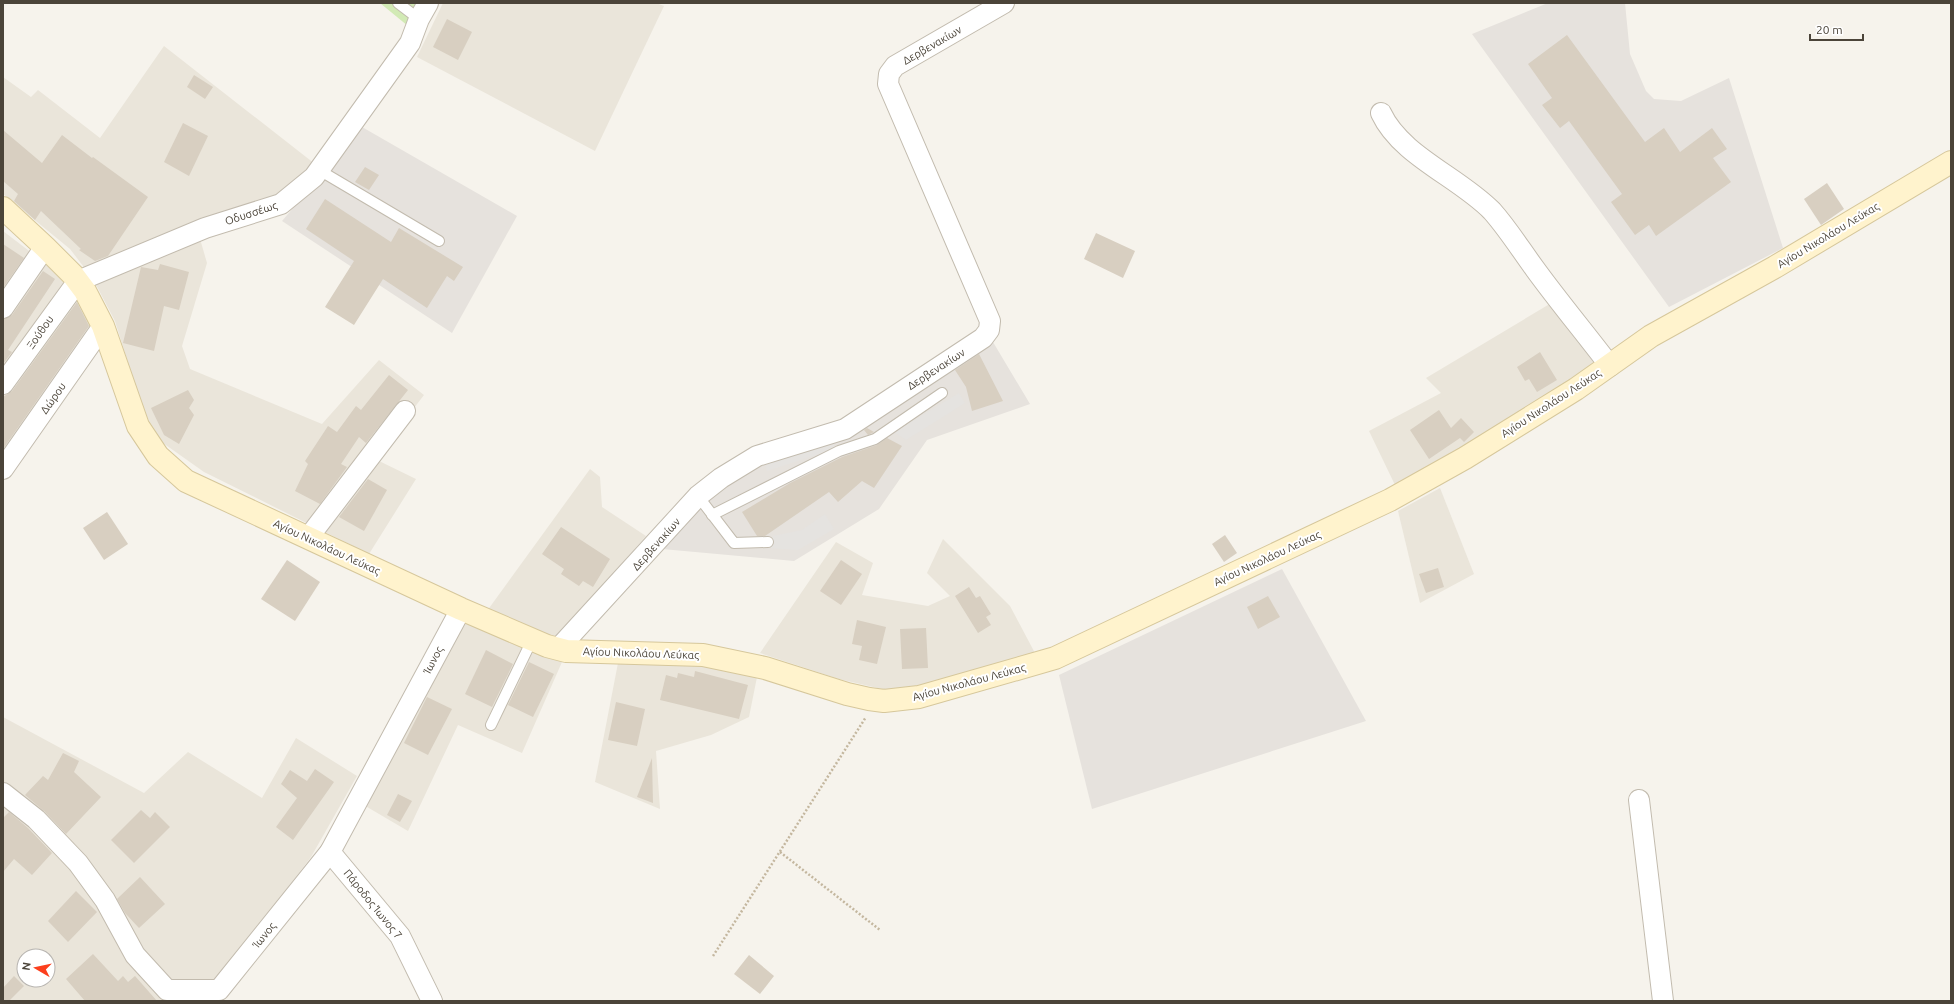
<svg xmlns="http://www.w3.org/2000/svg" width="1954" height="1004" font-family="Ubuntu,sans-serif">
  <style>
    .residential { fill: #eae5da; fill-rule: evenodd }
    .industrial { fill: #e6e2dd }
    .green { fill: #d2eab5 }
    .parking { fill: #e5e3e0 }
    .building { fill: #d8cfc1 }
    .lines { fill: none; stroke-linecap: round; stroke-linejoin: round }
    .lane-casing { stroke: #c2bbae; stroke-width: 12 }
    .street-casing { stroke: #c2bbae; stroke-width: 22 }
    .secondary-casing { stroke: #d6c79b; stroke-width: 24 }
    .path { stroke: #c4b79f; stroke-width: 2.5; stroke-dasharray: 2 2; stroke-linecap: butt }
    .lane { stroke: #fff; stroke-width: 10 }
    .street { stroke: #fff; stroke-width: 20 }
    .secondary { stroke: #fff3cd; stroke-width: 22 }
    .labels { text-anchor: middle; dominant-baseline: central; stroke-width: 4; stroke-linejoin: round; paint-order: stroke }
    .street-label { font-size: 11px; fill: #4b4439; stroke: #fff }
  </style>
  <rect width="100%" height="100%" fill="#f6f3ec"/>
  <g class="residential">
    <path d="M443,3H656L664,6L595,151L417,57Z"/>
    <path d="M164,46L315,164L279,197L196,225L207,263L182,346L190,369L322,424L379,360L424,395L375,459L416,479L369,554L204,472L163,443L143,411L115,321L93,279L70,249L3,194V77L31,97L38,90L100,138Z"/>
    <path d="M3,231L37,257L40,254L66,280L93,329L3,460Z"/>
    <path d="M1553,302L1599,362L1482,436L1395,485L1369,431L1441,393L1426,378Z"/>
    <path d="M590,469L600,477L602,507L646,536L557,638L487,611Z"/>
    <path d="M1440,488L1474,574L1420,603L1398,511Z"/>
    <path d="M943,539L1010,606L1036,655L918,688L886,690L839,679L760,653L836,542L873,563L862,595L928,606L950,596L927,573Z"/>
    <path d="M460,618L562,662L522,753L458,725L408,831L362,804Z"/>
    <path d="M678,661L757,677L749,717L711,735L656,751L660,809L595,782L618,663Z"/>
    <path d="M3,717L144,793L188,752L262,798L296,738L357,776L311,857L212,987L216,1001H3ZM24,956H48V980H24Z"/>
  </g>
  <g class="industrial">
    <path d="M1548,3H1625L1630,54L1646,91L1654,99L1681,101L1729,78L1783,248L1669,307L1472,34Z"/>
    <path d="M362,127L517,216L452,333L282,221Z"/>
    <path d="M990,337L1030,404L927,440L879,509L794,561L662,549L701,496L761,456L845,431Z"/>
    <path d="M1282,569L1366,721L1092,809L1059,675Z"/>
  </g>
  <path class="green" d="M380,3H422L408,26Z"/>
  <g class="parking">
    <path d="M959,393L965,403L906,440L894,432Z"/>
    <path d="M834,437V449L767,471L764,461Z"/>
    <path d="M825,514L834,529L798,550L770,548L773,536L802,530Z"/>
  </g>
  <g class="building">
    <path d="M447,19L472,32L458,60L433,47Z"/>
    <path d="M1567,35L1645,142L1664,128L1680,152L1712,128L1727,149L1713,158L1731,182L1656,236L1649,225L1635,235L1611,202L1622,194L1569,121L1560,128L1542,105L1552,98L1528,64Z"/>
    <path d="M194,75L213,87L205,99L187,87Z"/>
    <path d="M183,123L208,136L189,176L164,162Z"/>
    <path d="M3,130L42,163L62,135L92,158L93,157L148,197L108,256L95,261L79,250L81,249L41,211L35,220L14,201L18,194L3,181Z"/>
    <path d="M365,167L379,175L369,190L355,182Z"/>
    <path d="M1827,183L1844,209L1821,225L1804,199Z"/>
    <path d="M325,199L391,242L399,228L463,267L454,281L447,276L427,308L383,279L354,325L325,307L354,261L306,229Z"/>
    <path d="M1096,233L1135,251L1123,278L1084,259Z"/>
    <path d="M3,244L24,258L3,288Z"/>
    <path d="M160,264L189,272L179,310L164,306L154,351L123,343L141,267L158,270Z"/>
    <path d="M43,271L55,279L8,350L12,352L3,364V319L12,315Z"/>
    <path d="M77,302L89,326L3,449V397L12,391Z"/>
    <path d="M1540,352L1557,380L1537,392L1529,379L1525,381L1517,367Z"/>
    <path d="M979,354L1003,401L972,411L966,387L955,370Z"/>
    <path d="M389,375L408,390L366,443L359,437L341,464L347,467L320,504L295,491L308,464L305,461L328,426L337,432L356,406L361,410Z"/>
    <path d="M188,390L194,400L189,408L194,415L179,444L164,435L151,408Z"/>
    <path d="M1439,410L1451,428L1461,418L1474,432L1464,442L1460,438L1429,459L1410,430Z"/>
    <path d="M867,428L874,432L868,435L864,430Z"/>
    <path d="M887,438L902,446L874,488L862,481L838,502L829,492L765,536H757L742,512L790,483L842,457L877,445Z"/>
    <path d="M368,479L387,490L364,531L339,517Z"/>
    <path d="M107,512L128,544L104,560L83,528Z"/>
    <path d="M561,527L610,559L593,587L583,581L579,586L561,574L564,569L542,554Z"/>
    <path d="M1225,535L1237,553L1224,562L1212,544Z"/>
    <path d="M287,560L320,582L295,621L261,599Z"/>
    <path d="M841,560L862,574L841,605L820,591Z"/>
    <path d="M1438,568L1444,587L1426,593L1419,574Z"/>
    <path d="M969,587L976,598L980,596L991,614L986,617L991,625L978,633L955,596Z"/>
    <path d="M1268,596L1280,617L1258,629L1247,607Z"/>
    <path d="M857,620L886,627L877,664L859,660L862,646L852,644Z"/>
    <path d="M926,628L928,668L902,669L900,629Z"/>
    <path d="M486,650L513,664L492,707L465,694Z"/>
    <path d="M529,662L554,674L533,717L508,705Z"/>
    <path d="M695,671L748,685L739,719L660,700L666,675L677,678L678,673L694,677Z"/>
    <path d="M427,697L452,709L428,755L404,743Z"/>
    <path d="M616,702L645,709L637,746L608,740Z"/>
    <path d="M63,753L79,761L74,772L101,797L66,834L44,811L25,795L43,776L48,780Z"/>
    <path d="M652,758L653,803L637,797Z"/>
    <path d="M315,769L334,782L293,840L276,827L297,798L281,784L290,770L307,781Z"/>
    <path d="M398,794L412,801L400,822L387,815Z"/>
    <path d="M141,810L150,818L155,812L170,827L134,863L111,840Z"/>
    <path d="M9,812L28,828L52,853L32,875L14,859L3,872V818Z"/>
    <path d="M140,877L165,904L139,928L125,913L117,899Z"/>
    <path d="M76,891L97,912L68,942L48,921Z"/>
    <path d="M93,954L118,981L123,976L128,982L135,976L157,1001H85L66,979Z"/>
    <path d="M749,955L774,976L760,994L734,974Z"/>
    <path d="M14,976L24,986L9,1001H3V988Z"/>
  </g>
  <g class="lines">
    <g class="lane-casing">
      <g id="lane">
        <path d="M398,3L419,19"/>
        <path d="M319,170L439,241"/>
        <path d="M698,496L734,543L768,542"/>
        <path d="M712,515L839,451L875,439L942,393"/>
        <path d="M491,725L532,640"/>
      </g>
    </g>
    <g class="street-casing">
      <g id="street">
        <path d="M1381,113C1401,156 1459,177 1492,211C1508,229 1521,250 1535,269C1559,302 1585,333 1610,366"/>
        <path d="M3,308L45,247"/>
        <path d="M3,384L78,281L205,228L281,204L314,177L410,43L419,19L428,3"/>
        <path d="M3,469L103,326"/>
        <path d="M308,538L405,411"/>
        <path d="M558,649L698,496L721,478L757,456L845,429L983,338L989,330L990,321L888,84L889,74L895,66L1004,3"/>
        <path d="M3,793L36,819L78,863L105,900L135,955L167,990H219L330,852L461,609"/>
        <path d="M1639,800L1663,1001"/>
        <path d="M330,852L400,936L432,1001"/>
      </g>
    </g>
    <g class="secondary-casing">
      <path id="secondary" d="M3,208L45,247L73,275L85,291L103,326L138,426L158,456L186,481L461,609L547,646L566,651L703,655L765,668L847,694L869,699L884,701L919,697L1055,658L1390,500L1465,458L1576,389L1651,336L1775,267L1951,162"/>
    </g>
    <g class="path">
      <path d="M780,852L880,930"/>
      <path d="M713,956L866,717"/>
    </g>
    <use href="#lane" class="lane"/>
    <use href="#street" class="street"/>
    <use href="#secondary" class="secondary"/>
  </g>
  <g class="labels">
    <g class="street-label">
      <text transform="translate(932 45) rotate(-30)">Δερβενακίων</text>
      <text transform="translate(251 213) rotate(-18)">Οδυσσέως</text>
      <text transform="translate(1828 235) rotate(-31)">Αγίου Νικολάου Λεύκας</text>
      <text transform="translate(40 332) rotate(-55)">Ξούθου</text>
      <text transform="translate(936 369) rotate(-33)">Δερβενακίων</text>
      <text transform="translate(53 398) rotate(-55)">Δώρου</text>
      <text transform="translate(1551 403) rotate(-33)">Αγίου Νικολάου Λεύκας</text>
      <text transform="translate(656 544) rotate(-48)">Δερβενακίων</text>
      <text transform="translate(327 547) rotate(25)">Αγίου Νικολάου Λεύκας</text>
      <text transform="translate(1267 558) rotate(-25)">Αγίου Νικολάου Λεύκας</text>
      <text transform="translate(641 653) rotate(2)">Αγίου Νικολάου Λεύκας</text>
      <text transform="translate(433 660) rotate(-62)">Ίωνος</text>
      <text transform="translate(969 682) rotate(-15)">Αγίου Νικολάου Λεύκας</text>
      <text transform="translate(373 904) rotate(51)">Πάροδος Ίωνος 7</text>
      <text transform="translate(264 935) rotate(-51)">Ίωνος</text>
    </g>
  </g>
  <rect width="1954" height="1004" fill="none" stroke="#4b4439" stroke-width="8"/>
  <g transform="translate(36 968) rotate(279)"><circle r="19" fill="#ffffff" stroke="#b7b4b0"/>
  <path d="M0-3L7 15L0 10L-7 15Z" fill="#fc3f1d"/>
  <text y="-6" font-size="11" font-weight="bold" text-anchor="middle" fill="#4b4439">N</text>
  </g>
  <path d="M1810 34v6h53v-6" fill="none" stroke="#4b4439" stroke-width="2"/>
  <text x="1816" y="34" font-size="12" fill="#4b4439" stroke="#ffffff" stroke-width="3" paint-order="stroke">20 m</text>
</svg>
